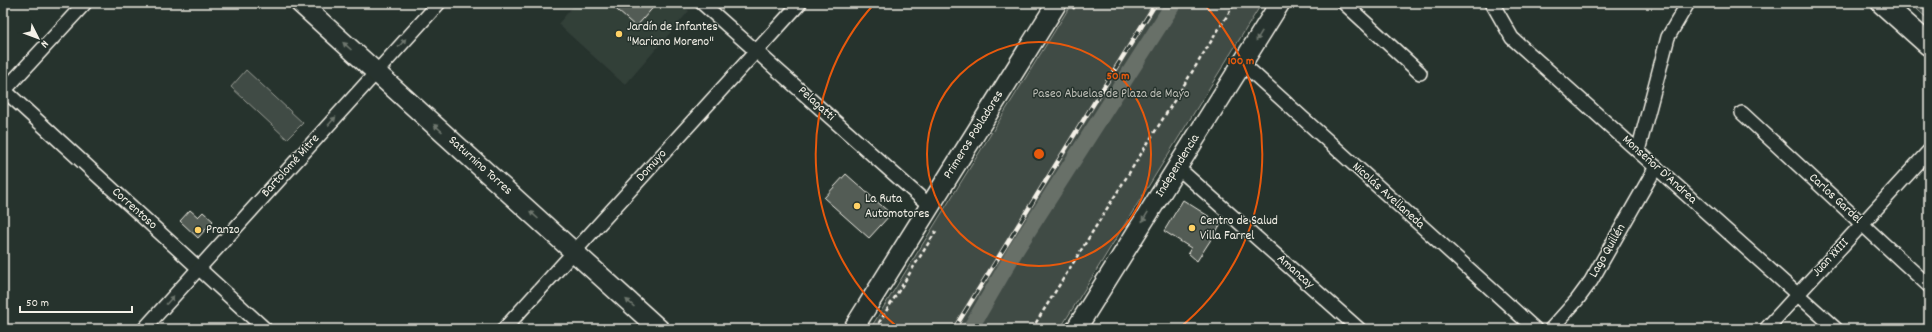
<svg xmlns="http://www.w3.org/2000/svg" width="1932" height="332" font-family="Dekko,sans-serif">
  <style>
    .built { fill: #333f39 }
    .green { fill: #414b45; stroke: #9a9e96 }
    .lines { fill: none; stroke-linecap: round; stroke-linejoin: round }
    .canal { stroke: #676f68; stroke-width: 16 }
    .building { fill: #525c55; stroke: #f4f1e8 }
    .street-casing { stroke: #f4f1e8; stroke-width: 16 }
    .secondary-casing { stroke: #f4f1e8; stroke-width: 22 }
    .primary-casing { stroke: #f4f1e8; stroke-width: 24 }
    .path { stroke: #f4f1e8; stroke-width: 2.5; stroke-dasharray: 4 3; stroke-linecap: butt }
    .street { stroke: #26332d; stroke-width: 13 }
    .secondary { stroke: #26332d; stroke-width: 19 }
    .primary { stroke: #26332d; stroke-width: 21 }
    .rail-casing { stroke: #f4f1e8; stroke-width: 4.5 }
    .rail { stroke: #26332d; stroke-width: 3; stroke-dasharray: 9; stroke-linecap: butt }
    .oneway { fill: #6e766e }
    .ring { fill: none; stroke: #e8590c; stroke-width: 2 }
    .poi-dot { fill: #ffd166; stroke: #26332d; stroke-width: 1.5 }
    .labels { text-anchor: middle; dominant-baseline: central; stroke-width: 3; stroke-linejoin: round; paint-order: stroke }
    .poi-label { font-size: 13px; fill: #f4f1e8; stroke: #26332d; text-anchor: start }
    .park-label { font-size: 13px; fill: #bebfb7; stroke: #26332d }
    .street-label { font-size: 13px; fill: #f4f1e8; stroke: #26332d }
    .centre { fill: #e8590c; stroke: #26332d; stroke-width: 2 }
    .ring-label { font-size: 12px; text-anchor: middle; font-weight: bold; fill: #e8590c; stroke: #26332d; stroke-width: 3; stroke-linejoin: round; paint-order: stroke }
  </style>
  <rect width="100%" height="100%" fill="#26332d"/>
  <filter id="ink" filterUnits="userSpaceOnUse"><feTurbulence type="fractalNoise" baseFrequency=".025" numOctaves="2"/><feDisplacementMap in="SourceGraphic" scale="8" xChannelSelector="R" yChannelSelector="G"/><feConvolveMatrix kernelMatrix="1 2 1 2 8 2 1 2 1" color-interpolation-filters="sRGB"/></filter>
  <g filter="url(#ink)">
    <path class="built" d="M576,3H680L689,11L625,85L558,24Z"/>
    <g class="green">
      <path d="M1072,3H1262L1060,329H870Z"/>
      <path d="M1910,3H1929V20Z"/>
      <path d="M246,70L303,123L287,139L231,87Z"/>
    </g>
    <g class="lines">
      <path class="canal" d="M970,329L1016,250L1174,3"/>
    </g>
    <g class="building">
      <path d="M609,3H657L636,27Z"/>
      <path d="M846,174L891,214L869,238L824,198Z"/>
      <path d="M1183,200L1221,224L1197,261L1188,253L1191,248L1164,231Z"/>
      <path d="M190,210L198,217L203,212L213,221L198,238L180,221Z"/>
    </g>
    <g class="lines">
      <g class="street-casing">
        <g id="street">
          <path d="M702,3L930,206"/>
          <path d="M1344,3L1420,73"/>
          <path d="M1492,3L1512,38L1836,329"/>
          <path d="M1242,63L1535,329"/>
          <path d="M3,89L265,329"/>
          <path d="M3,92L85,3"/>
          <path d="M1742,113L1929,286"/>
          <path d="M1638,151L1668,37L1688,3"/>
          <path d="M1177,167L1359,329"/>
          <path d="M144,329L439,3"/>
          <path d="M504,329L800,3"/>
          <path d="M1551,329L1577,300L1591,281L1656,167"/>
          <path d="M1766,329L1929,151"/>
        </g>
      </g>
      <g class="secondary-casing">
        <g id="secondary">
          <path d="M300,3L659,329"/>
          <path d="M853,329L1057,3"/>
          <path d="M1076,329L1280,3"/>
        </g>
      </g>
      <g class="primary-casing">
        <path id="primary" d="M1882,3L1929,45"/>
      </g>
      <g class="path">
        <path d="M1073,9L1077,3"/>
        <path d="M875,329L936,231"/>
        <path d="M1032,329L1235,3"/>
      </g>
      <use href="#street" class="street"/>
      <use href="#secondary" class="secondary"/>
      <use href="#primary" class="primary"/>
      <g class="rail-casing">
        <path id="rail" d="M954,329L1156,3"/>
      </g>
      <use href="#rail" class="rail"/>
    </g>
    <defs><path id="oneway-solid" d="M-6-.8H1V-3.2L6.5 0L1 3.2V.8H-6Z"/></defs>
    <g class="oneway">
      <use href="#oneway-solid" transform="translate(1259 36) rotate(122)"/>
      <use href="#oneway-solid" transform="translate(402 43) rotate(-48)"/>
      <use href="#oneway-solid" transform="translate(347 46) rotate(-138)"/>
      <use href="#oneway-solid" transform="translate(332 121) rotate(-48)"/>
      <use href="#oneway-solid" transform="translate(438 128) rotate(-138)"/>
      <use href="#oneway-solid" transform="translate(534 215) rotate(-138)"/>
      <use href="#oneway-solid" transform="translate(1145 217) rotate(122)"/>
      <use href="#oneway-solid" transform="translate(170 300) rotate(-48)"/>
      <use href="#oneway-solid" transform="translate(630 303) rotate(-138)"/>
    </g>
  </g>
  <g class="ring">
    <circle cx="1039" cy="154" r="112"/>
    <path d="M900 329A223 223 0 0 1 875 3M1203 3A223 223 0 0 1 1178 329"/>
  </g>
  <g class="poi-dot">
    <circle cx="619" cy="34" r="4"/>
    <circle cx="857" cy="206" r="4"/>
    <circle cx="1192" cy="228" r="4"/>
    <circle cx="198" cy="230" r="4"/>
  </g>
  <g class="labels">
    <g class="poi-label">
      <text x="627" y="27">Jardín de Infantes<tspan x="627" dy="15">"Mariano Moreno"</tspan></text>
      <text x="865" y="199">La Ruta<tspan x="865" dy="15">Automotores</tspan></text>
      <text x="1200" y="221">Centro de Salud<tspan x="1200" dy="15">Villa Farrel</tspan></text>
      <text x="206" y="230">Pranzo</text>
    </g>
    <g class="park-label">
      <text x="1111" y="94">Paseo Abuelas de Plaza de Mayo</text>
    </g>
    <g class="street-label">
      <text transform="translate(816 104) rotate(42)">Pelagatti</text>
      <text transform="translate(974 135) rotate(-58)">Primeros Pobladores</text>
      <text transform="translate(291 166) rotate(-48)">Bartolomé Mitre</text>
      <text transform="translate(480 166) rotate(42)">Saturnino Torres</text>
      <text transform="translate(652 166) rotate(-48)">Domuyo</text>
      <text transform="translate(1178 166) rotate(-58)">Independencia</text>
      <text transform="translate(1659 170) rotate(42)">Monseñor D'Andrea</text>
      <text transform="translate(1388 196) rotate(42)">Nicolás Avellaneda</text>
      <text transform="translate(1835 199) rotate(43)">Carlos Gardel</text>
      <text transform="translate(134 209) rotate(42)">Correntoso</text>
      <text transform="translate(1608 251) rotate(-60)">Lago Quillén</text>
      <text transform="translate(1831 258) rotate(-47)">Juan XXIII</text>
      <text transform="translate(1295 272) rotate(42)">Amancay</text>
    </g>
  </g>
  <circle cx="1039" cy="154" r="6" class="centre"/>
  <g class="ring-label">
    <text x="1241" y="64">100 m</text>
    <text x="1118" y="79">50 m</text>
  </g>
  <rect width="1932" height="332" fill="none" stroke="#26332d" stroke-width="16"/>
  <rect x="8" y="8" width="1916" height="316" fill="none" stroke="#f4f1e8" stroke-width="1.5" filter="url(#ink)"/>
  <g transform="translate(38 38) rotate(132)" stroke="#26332d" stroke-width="3" paint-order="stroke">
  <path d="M0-3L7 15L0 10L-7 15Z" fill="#f4f1e8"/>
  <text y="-6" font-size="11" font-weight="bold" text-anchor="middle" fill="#f4f1e8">N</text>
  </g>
  <path d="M20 306v6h112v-6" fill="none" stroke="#f4f1e8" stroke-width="2"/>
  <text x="26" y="306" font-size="12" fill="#f4f1e8" stroke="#26332d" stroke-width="3" paint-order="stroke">50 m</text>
</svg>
